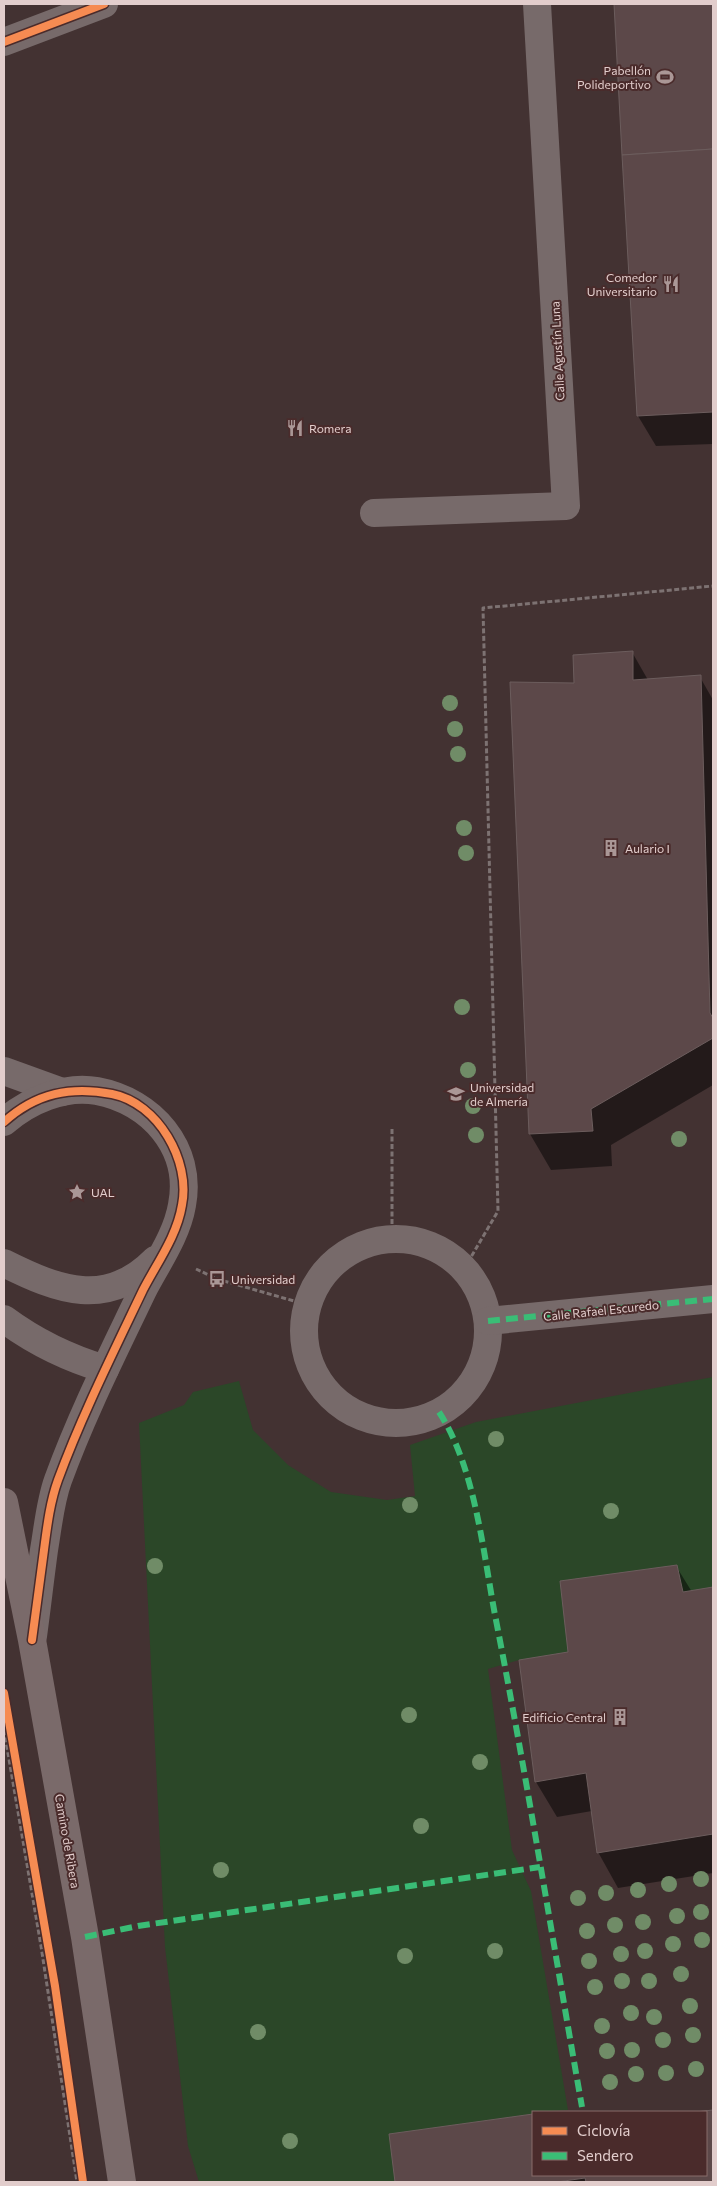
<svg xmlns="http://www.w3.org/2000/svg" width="717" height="2186" font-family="Commissioner,sans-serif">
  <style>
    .green { fill: #2b4728 }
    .shadow { fill: #0007 }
    .building { fill: #5c4849; stroke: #6c5d5d }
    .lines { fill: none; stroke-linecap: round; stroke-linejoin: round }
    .path { stroke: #7d7272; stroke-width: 3; stroke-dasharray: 5 2.5; stroke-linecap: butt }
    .minor { stroke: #776a6a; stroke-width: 28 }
    .major { stroke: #7a6a6a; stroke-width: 28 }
    .quiet { stroke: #3abd76; stroke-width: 6; stroke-dasharray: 12 6; stroke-linecap: butt }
    .cycleway-casing { stroke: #4a2b2b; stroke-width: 11 }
    .cycleway { stroke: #f68b52; stroke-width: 8 }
    .tree { fill: #708c67 }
    .labels { text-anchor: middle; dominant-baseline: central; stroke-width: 4; stroke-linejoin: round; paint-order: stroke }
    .poi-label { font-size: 12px; fill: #e2cdcc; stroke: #4a2b2b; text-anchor: start }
    .street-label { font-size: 12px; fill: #e2cdcc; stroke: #4a2b2b }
  </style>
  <rect width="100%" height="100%" fill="#433232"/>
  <path class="green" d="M713,1377V1587L683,1592L677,1565L560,1581L568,1652L519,1660L488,1669L512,1850L531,1891L568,2110L533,2112V2114L390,2134L395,2182H199L188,2146L165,1947L139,1423L184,1405L193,1392L239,1381L253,1430L288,1465L331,1492L387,1500L415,1496L410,1445L476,1422Z"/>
  <g class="shadow">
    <path d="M616,4H713V444L656,446L638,416Z"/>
    <path d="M632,652L648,680L700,677L713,700V1085L611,1145L612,1166L551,1170L530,1134L511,683L575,685Z"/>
    <path d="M676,1566L692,1592L713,1589V1873L618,1888L598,1852L592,1811L557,1817L536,1782L521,1661L569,1653Z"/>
    <path d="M713,2111V2182H396L391,2135L533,2116V2175H706V2112H704Z"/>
  </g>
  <g class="building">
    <path d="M614,4H713V149L622,155Z"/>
    <path d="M713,149V412L637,416L622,155Z"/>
    <path d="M633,651V680L701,675L710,1013L713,1018V1038L591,1109L593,1131L529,1134L510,682L574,683L573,655Z"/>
    <path d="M677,1565L683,1592L713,1587V1834L597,1853L586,1773L535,1782L519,1660L568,1652L560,1581Z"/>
    <path d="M713,2110V2182H586L585,2178L557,2182H395L389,2134L533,2114V2175H706V2112H695Z"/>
  </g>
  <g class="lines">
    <g class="path">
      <path d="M392,1129V1238"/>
      <path d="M196,1269L217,1279L308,1305"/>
      <path d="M464,1269L498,1211L483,608L713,586"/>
      <path d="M4,1730L41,1946L77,2182"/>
    </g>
    <g class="minor">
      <path d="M4,42L104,4"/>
      <path d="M374,513L566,506L537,4"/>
      <path d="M4,1071L62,1092"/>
      <path d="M4,1122C28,1101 64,1085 97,1091C151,1101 193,1148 182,1205C177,1235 157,1263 143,1290C113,1353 82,1414 58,1480C50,1502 48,1527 44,1550C40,1579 37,1607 33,1636"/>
      <circle cx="396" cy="1331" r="92"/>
      <path d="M4,1263C58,1290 107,1309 155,1260"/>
      <path d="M4,1319C35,1342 68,1358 105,1369"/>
      <path d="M488,1321L713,1299"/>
    </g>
    <path class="major" d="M4,1502L32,1640L85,1937L122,2182"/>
    <g class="quiet">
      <path d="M488,1321L713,1299"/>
      <path d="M439,1412C475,1467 483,1551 495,1615C527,1778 553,1943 582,2107"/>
      <path d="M85,1937L138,1926L540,1867"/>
    </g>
    <g class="cycleway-casing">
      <g id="cycleway">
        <path d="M4,42L104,4"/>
        <path d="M4,1122C36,1093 71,1086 112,1094C158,1103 191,1161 182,1205C177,1236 157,1263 143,1290C113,1353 82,1415 58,1480C50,1502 47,1527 44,1550C40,1580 36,1610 32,1640"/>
        <path d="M4,1693L55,1986L83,2182"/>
      </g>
    </g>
    <use href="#cycleway" class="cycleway"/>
  </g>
  <g class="tree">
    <circle cx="450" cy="703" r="8"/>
    <circle cx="455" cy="729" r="8"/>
    <circle cx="458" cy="754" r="8"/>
    <circle cx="464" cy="828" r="8"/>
    <circle cx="466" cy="853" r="8"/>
    <circle cx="462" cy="1007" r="8"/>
    <circle cx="468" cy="1070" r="8"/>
    <circle cx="473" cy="1106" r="8"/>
    <circle cx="476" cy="1135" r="8"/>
    <circle cx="679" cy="1139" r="8"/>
    <circle cx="496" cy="1439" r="8"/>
    <circle cx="410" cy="1505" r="8"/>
    <circle cx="611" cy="1511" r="8"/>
    <circle cx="155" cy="1566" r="8"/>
    <circle cx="409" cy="1715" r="8"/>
    <circle cx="480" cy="1762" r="8"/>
    <circle cx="421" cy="1826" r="8"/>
    <circle cx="221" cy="1870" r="8"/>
    <circle cx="701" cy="1879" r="8"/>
    <circle cx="669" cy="1884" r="8"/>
    <circle cx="638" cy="1890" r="8"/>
    <circle cx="606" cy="1893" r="8"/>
    <circle cx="578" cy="1898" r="8"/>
    <circle cx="701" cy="1912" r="8"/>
    <circle cx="677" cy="1916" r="8"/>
    <circle cx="643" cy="1922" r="8"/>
    <circle cx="615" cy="1925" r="8"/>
    <circle cx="587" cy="1931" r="8"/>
    <circle cx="702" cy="1940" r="8"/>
    <circle cx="673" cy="1944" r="8"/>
    <circle cx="495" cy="1951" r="8"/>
    <circle cx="645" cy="1951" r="8"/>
    <circle cx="621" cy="1954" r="8"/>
    <circle cx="405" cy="1956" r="8"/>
    <circle cx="589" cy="1961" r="8"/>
    <circle cx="681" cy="1974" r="8"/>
    <circle cx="622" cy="1981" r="8"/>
    <circle cx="649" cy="1981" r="8"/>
    <circle cx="595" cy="1987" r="8"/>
    <circle cx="690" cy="2006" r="8"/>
    <circle cx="631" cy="2013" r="8"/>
    <circle cx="654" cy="2017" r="8"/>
    <circle cx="602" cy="2026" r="8"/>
    <circle cx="258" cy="2032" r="8"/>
    <circle cx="693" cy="2035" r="8"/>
    <circle cx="663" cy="2040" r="8"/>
    <circle cx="632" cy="2050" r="8"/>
    <circle cx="607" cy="2051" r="8"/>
    <circle cx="696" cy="2069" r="8"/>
    <circle cx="666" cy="2073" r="8"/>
    <circle cx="636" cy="2074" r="8"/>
    <circle cx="610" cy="2082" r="8"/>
    <circle cx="290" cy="2141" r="8"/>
  </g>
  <defs>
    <g id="stadium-bare" transform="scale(1.35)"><path d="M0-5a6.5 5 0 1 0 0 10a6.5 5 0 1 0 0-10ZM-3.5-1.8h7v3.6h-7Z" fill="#aa9796" stroke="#4a2b2b" stroke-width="2.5" paint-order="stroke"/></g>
    <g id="restaurant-bare" transform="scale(1.35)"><path d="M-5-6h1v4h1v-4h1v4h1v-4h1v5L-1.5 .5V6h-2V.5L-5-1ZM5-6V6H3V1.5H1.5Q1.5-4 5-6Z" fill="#aa9796" stroke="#4a2b2b" stroke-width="2.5" paint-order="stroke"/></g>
    <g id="building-bare" transform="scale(1.35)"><path d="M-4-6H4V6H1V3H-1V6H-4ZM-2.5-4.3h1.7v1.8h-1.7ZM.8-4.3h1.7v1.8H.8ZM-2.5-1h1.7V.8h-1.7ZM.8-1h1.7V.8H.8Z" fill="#aa9796" stroke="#4a2b2b" stroke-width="2.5" paint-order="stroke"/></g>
    <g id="university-bare" transform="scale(1.35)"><path d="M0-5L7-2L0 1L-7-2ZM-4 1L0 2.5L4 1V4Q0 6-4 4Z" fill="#aa9796" stroke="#4a2b2b" stroke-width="2.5" paint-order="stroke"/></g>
    <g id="sight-bare" transform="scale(1.35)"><path d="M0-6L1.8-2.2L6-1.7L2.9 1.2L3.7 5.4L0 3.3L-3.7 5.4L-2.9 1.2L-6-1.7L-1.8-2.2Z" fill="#aa9796" stroke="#4a2b2b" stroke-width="2.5" paint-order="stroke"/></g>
    <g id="bus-bare" transform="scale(1.35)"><path d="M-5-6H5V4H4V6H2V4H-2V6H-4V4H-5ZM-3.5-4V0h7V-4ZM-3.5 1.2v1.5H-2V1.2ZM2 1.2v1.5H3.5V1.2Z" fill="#aa9796" stroke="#4a2b2b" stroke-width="2.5" paint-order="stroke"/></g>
  </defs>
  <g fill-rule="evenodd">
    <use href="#stadium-bare" x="665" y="77"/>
    <use href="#restaurant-bare" x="671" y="284"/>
    <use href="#restaurant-bare" x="295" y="428"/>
    <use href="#building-bare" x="611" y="848"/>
    <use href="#university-bare" x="456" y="1094"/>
    <use href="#sight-bare" x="77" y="1192"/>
    <use href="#bus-bare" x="217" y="1279"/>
    <use href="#building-bare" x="620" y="1717"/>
  </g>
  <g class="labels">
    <g class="poi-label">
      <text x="651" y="70" text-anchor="end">Pabellón<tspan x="651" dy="14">Polideportivo</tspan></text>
      <text x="657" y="277" text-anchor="end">Comedor<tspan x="657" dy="14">Universitario</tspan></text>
      <text x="309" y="428">Romera</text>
      <text x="625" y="848">Aulario I</text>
      <text x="470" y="1087">Universidad<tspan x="470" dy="14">de Almería</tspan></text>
      <text x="91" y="1192">UAL</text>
      <text x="231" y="1279">Universidad</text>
      <text x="606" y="1717" text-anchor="end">Edificio Central</text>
    </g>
    <g class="street-label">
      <text transform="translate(557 351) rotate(-93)">Calle Agustín Luna</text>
      <text transform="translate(601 1310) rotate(-6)">Calle Rafael Escuredo</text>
      <text transform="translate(68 1841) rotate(80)">Camino de Ribera</text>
    </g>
  </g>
  <rect width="717" height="2186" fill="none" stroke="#e2cdcc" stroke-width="10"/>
  <rect x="532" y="2111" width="175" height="65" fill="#4a2b2b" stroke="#876c6b"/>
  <rect x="542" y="2127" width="25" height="8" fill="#f68b52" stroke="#876c6b"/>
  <text x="577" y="2136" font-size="15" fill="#e2cdcc">Ciclovía</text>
  <rect x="542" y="2152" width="25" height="8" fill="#3abd76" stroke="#876c6b"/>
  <text x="577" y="2161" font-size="15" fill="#e2cdcc">Sendero</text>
</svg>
